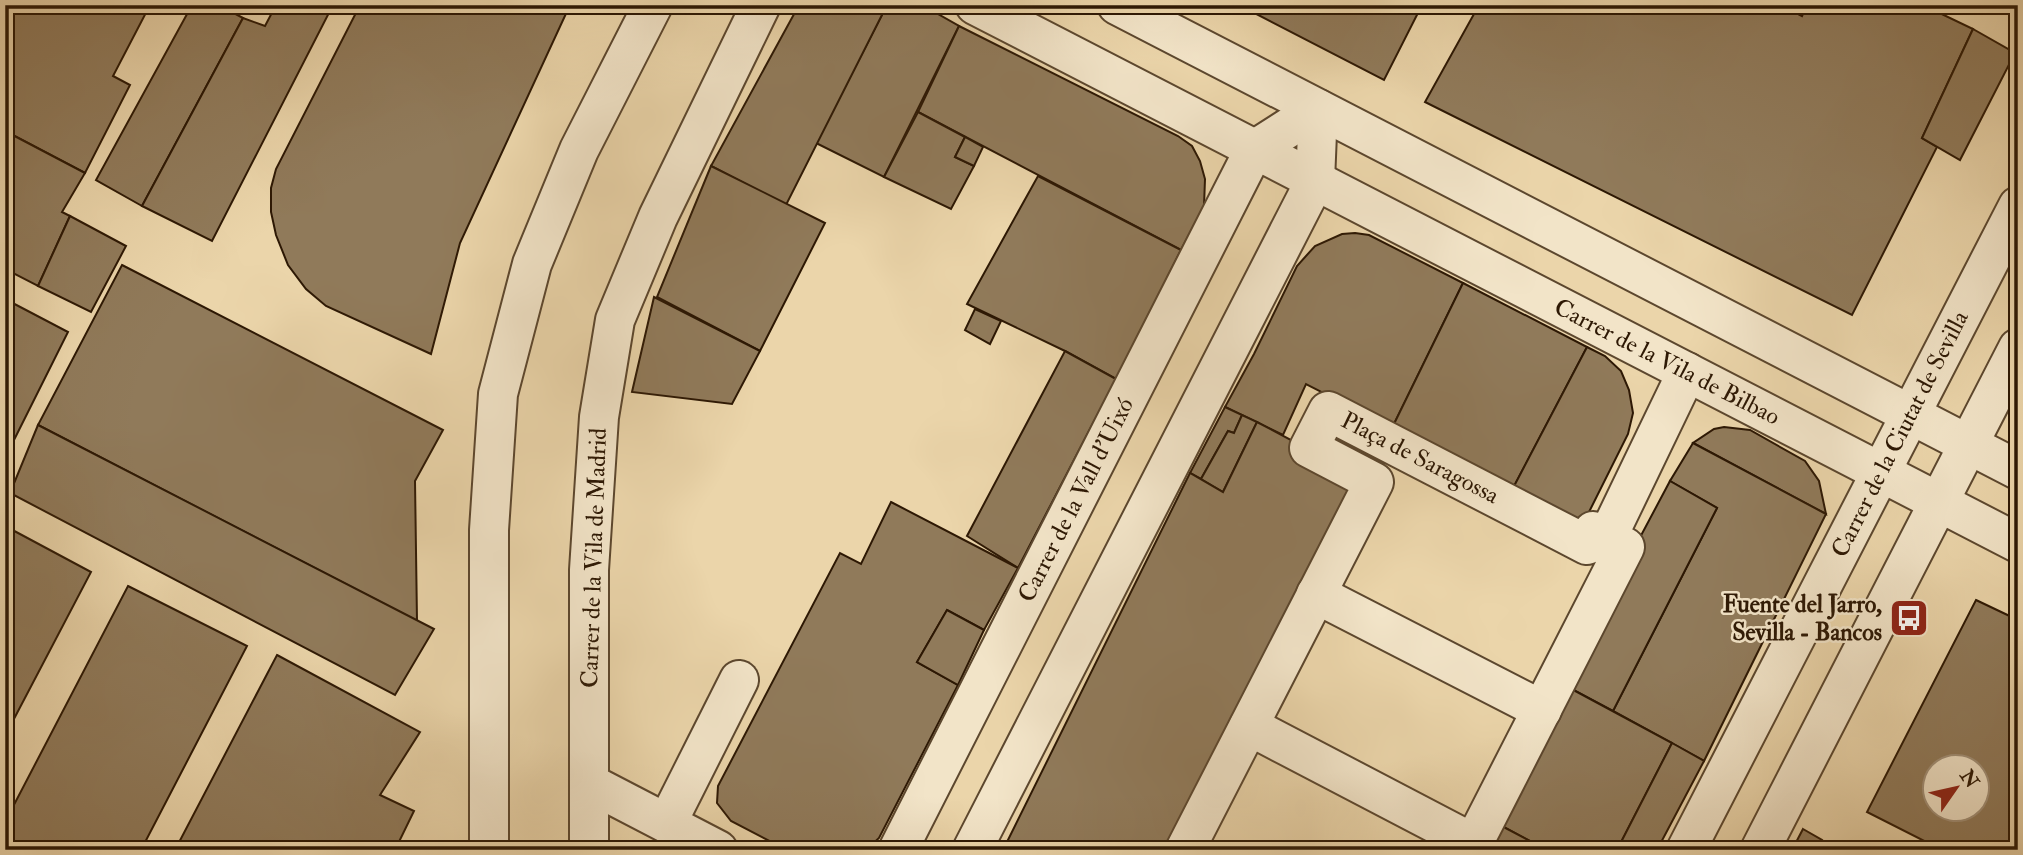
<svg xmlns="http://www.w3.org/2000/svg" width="2023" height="855" font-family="'IM FELL Double Pica',serif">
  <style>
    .building { fill: #907a5a; stroke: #2d1804; stroke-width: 2; fill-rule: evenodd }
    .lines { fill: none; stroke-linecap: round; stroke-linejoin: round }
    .minor-casing { stroke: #5c472e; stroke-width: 42 }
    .minor { stroke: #f2e4c8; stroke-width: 38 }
    .labels { text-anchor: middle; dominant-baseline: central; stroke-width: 5; stroke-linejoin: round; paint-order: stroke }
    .street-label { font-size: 24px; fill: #2d1804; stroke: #f2e4c8 }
    .poi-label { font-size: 24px; font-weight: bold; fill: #2d1804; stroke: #f2e4c8; text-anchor: end }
  </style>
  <rect width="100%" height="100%" fill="#ebd5aa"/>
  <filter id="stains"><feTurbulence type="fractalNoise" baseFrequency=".00286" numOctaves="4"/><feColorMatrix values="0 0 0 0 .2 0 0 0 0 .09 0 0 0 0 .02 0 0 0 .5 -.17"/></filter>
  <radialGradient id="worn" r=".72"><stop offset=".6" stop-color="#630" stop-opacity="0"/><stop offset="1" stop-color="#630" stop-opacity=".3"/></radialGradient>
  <g class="building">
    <path d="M5,5H150L113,76L130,85L85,173L5,131Z"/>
    <path d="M192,5H219L243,18L142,206L96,180Z"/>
    <path d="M276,5H333L212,241L142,206L243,18L265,26Z"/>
    <path d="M360,5H570L460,243L431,354L326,306L306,289L288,265L276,235L271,212V188L276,169Z"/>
    <path d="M887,5H922L959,26L884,177L816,143Z"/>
    <path d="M887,5L786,205L711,166L799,5Z"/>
    <path d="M1239,5H1422L1384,80Z"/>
    <path d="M1479,5H1781L1802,16L1807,5H1923L1973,29L1922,138L1937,147L1852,315L1425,102Z"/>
    <path d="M959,26L1178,136L1192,146L1200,161L1205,179L1204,206L1181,250L918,112Z"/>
    <path d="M1973,29L2015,53L1960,160L1922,138Z"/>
    <path d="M918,112L965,137L955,157L974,166L951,209L884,177Z"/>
    <path d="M5,131L85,173L62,212L70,216L38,286L5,269Z"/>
    <path d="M965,137L983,147L974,166L955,157Z"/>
    <path d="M711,166L825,223L760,351L657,297Z"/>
    <path d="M1038,176L1181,250L1116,379L1065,351L967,304Z"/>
    <path d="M70,216L126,246L91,312L38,286Z"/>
    <path d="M1355,233L1369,235L1463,283L1392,428L1306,384L1283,435L1225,407L1254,354L1297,266L1315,246L1342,234Z"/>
    <path d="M122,265L443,430L415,481L417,621L38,425Z"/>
    <path d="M1463,283L1587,347L1512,490L1392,428Z"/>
    <path d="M654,297L760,351L732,404L632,392Z"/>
    <path d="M5,299L68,332L5,458Z"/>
    <path d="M975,309L1001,321L990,344L965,330Z"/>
    <path d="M1587,347L1605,356L1621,371L1629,390L1633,413L1628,434L1583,524L1512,490Z"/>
    <path d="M1065,351L1116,379L1018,568L967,536Z"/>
    <path d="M1225,407L1242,415L1234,433L1228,431L1201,479L1190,473Z"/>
    <path d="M1242,415L1257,422L1223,492L1201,479L1228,431L1234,433Z"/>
    <path d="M1257,422L1366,480L1175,850H1003L1190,473L1223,492Z"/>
    <path d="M38,425L434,629L395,695L10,493Z"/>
    <path d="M1724,427L1750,430L1805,461L1819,481L1826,514L1693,443L1714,429Z"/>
    <path d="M1693,443L1826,514L1704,761L1613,711L1717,508L1670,481Z"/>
    <path d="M1670,481L1717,508L1613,711L1562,684Z"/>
    <path d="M891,502L1018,568L984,630L947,610L917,662L958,685L879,838L866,850H787L731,821L717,803L718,786L840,553L861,564Z"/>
    <path d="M5,526L91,572L5,736Z"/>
    <path d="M128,586L247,646L141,850H5V822Z"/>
    <path d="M1976,600L2018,620V850H1942L1867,812ZM1936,768H1978V810H1936Z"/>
    <path d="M947,610L984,630L958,685L917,662Z"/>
    <path d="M277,655L420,732L380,795L414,811L395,850H175Z"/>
    <path d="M1566,686L1672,743L1617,850H1547L1496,823Z"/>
    <path d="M1672,743L1704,761L1657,850H1617Z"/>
    <path d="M1496,823L1547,850H1481Z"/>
    <path d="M1803,829L1822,840L1817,850H1792Z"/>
  </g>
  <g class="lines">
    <g class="minor-casing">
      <g id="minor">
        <path d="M975,5L2018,543"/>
        <path d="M1117,5L2018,470"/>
        <path d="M1254,150L1318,109"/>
        <path d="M1607,538L1687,372"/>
        <path d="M1316,594L1542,710"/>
        <path d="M1249,726L1473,843"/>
        <path d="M589,783L718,850"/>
        <path d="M667,823L739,680"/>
        <path d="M489,850V530L498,394L532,264L579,150L653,5"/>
        <path d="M589,850V570L599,417L615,320L658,217L761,5"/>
        <path d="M898,850L1254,150"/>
        <path d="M972,850L1315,181L1318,109"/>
        <path d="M1185,850L1374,482L1309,448L1328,411L1587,545L1593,531L1625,547L1470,850"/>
        <path d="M1686,850L2018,206"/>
        <path d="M1760,850L2018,348"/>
      </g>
    </g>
    <use href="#minor" class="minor"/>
  </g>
  <defs>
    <g id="bus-square" transform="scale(2.0125)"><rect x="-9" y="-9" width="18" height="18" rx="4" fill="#8f2418" stroke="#f2e4c8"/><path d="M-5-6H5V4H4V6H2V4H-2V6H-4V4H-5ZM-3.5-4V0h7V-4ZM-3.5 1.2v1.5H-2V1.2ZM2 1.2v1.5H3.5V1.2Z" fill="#fff"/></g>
  </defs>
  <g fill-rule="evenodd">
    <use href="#bus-square" x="1909" y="618"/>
  </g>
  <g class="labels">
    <g class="street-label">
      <text transform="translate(1667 362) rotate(27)">Carrer de la Vila de Bilbao</text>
      <text transform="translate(1900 434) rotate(-63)">Carrer de la Ciutat de Sevilla</text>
      <text transform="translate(1420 458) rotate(27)">Plaça de Saragossa</text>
      <text transform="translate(1076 500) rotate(-63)">Carrer de la Vall d'Uixó</text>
      <text transform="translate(594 558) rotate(-88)">Carrer de la Vila de Madrid</text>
    </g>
    <g class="poi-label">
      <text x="1882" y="604">Fuente del Jarro,<tspan x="1882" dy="28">Sevilla - Bancos</tspan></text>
    </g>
  </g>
  <rect width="2023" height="855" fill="none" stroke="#ebd5aa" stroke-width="28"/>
  <rect x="7" y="7" width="2009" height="841" fill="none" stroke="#2d1804" stroke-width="3.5"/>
  <rect x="14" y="14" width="1995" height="827" fill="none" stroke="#2d1804" stroke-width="2"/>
  <g transform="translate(1956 788) rotate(56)"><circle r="33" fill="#f2e4c8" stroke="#a3927a" stroke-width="2"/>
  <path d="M0-5L12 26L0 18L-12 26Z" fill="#8f2418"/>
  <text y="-10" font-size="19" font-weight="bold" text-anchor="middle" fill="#2d1804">N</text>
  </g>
  <rect width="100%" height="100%" filter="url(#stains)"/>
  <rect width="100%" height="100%" fill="url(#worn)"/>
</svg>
